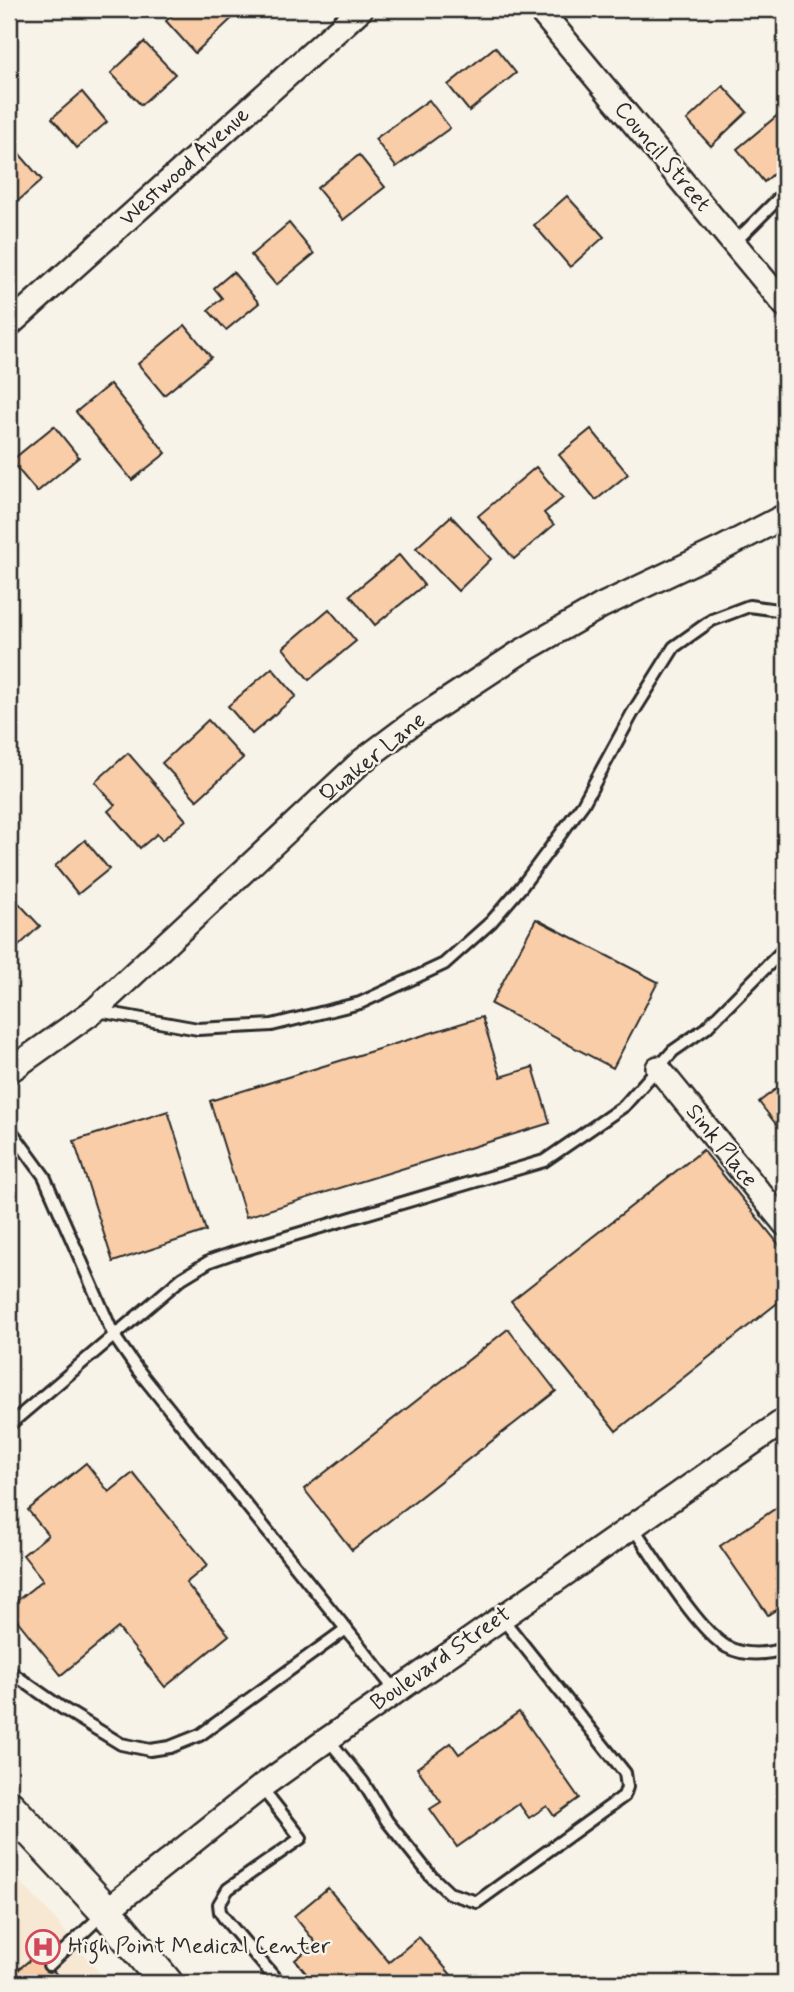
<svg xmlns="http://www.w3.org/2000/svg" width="794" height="1992" font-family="Mynerve,sans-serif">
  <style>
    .built { fill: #f7e8d4 }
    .building { fill: #f8cda7; stroke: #2b2b2b; stroke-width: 2 }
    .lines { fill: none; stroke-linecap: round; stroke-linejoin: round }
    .lane-casing { stroke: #2b2b2b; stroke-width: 16 }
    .street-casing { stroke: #2b2b2b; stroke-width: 28 }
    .secondary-casing { stroke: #2b2b2b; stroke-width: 37 }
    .lane { stroke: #f7f3e8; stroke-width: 10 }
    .street { stroke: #f7f3e8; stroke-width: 23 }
    .secondary { stroke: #f7f3e8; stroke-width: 32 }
    .labels { text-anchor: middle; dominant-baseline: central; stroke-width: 5; stroke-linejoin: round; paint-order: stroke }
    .street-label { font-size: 23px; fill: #2b2b2b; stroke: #f7f3e8 }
    .poi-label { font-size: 23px; fill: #2b2b2b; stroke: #f7f3e8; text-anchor: start }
  </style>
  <rect width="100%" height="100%" fill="#f7f3e8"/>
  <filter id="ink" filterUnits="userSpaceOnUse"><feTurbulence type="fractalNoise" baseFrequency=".0143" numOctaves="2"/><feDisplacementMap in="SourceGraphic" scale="14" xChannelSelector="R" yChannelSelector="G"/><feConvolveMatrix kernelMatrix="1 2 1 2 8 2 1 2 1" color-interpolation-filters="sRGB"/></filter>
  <g filter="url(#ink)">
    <path class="built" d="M9,1870L48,1911L108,1983H9Z"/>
    <g class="building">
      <path d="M179,9H242L195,53L166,21Z"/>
      <path d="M144,42L175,74L141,105L111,73Z"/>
      <path d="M495,47L516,73L469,111L448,85Z"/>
      <path d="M723,86L747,112L711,146L687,120Z"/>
      <path d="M82,92L107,122L77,148L52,118Z"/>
      <path d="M429,100L450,128L396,167L375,139Z"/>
      <path d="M785,109V164L764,182L737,149Z"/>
      <path d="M10,143L42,180L10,208L9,144Z"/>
      <path d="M359,155L385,187L343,220L317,188Z"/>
      <path d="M567,196L604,237L570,267L534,225Z"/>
      <path d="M289,223L314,254L276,285L251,255Z"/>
      <path d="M233,272L259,303L226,330L208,310L222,298L214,288Z"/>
      <path d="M185,325L211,357L164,395L138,364Z"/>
      <path d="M110,384L166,453L132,480L76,412Z"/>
      <path d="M54,426L79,457L37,492L11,461Z"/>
      <path d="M591,429L628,474L596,500L559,455Z"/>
      <path d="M536,467L563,498L544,513L554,525L514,559L478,516Z"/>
      <path d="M451,516L491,559L458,591L416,548Z"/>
      <path d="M399,555L424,585L375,625L350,595Z"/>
      <path d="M329,609L356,641L309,680L283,648Z"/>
      <path d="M272,668L296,696L252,734L228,706Z"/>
      <path d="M208,720L243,758L197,800L162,763Z"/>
      <path d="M128,753L186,820L162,840L157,834L140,848L108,811L115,805L95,782Z"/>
      <path d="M85,840L109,869L78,894L55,866Z"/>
      <path d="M14,898L40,926L9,955V902Z"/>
      <path d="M536,919L658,982L613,1068L491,1004Z"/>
      <path d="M482,1017L501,1077L533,1067L550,1123L246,1217L210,1101Z"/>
      <path d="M785,1082V1136L759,1102Z"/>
      <path d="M168,1111L206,1231L113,1262L74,1141Z"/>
      <path d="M703,1150L785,1252V1297L616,1431L511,1301Z"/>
      <path d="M508,1329L556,1391L352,1550L304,1489Z"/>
      <path d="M86,1463L109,1492L133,1473L208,1565L186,1583L229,1635L165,1687L118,1628L61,1675L9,1610V1607L43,1580L23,1555L48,1535L28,1510Z"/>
      <path d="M785,1502V1604L768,1615L720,1546Z"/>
      <path d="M519,1712L579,1798L554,1816L547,1806L529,1818L519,1804L457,1847L430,1809L441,1802L417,1768L451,1743L459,1754Z"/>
      <path d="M328,1888L389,1962L419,1937L458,1983H314L295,1960L316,1943L294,1916Z"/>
      <path d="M38,1953L64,1983H9V1957L19,1969Z"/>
    </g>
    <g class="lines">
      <g class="lane-casing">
        <g id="lane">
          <path d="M734,243L785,192"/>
          <path d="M98,1011L198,1029L272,1025L360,1003L444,964L491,922L522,886L583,804L632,714L674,647L712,620L749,606L785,611"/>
          <path d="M9,1128L44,1176L114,1336L137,1369L396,1691"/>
          <path d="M9,1425L182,1278L210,1261L233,1253L544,1161L624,1106L673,1051L706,1028L785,948"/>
          <path d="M632,1526C654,1557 697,1630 727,1647C744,1656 768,1655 785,1648"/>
          <path d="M9,1671L62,1708L121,1744L150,1750L170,1747L200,1735L346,1629"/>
          <path d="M328,1739L363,1782L387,1821L431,1876L449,1893L477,1902L624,1796L627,1787L625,1773L501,1617"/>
          <path d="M261,1787L301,1838L228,1889L219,1904L220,1912L225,1919L279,1983"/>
          <path d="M49,1965L104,1913"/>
        </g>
      </g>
      <g class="street-casing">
        <g id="street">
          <path d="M539,9L785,305"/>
          <path d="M9,325L361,9"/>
          <path d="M658,1068L785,1224"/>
          <path d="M9,1071L95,1010L362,761L414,722L519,653L601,606L721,549L785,516"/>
          <path d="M106,1911L261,1787L328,1739L785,1420"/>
        </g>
      </g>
      <g class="secondary-casing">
        <path id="secondary" d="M9,1807L106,1911L166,1983"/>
      </g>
      <use href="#lane" class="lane"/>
      <use href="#street" class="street"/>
      <use href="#secondary" class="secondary"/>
    </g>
  </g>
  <defs>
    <g id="hospital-ring" transform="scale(1.75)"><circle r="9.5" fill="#f7f3e8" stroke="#d1495b" stroke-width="1.5"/><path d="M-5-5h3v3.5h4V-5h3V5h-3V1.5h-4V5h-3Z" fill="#d1495b"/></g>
  </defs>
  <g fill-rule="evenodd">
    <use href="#hospital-ring" x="43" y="1947"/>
  </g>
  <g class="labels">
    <g class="street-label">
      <text transform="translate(662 157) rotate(50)">Council Street</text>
      <text transform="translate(185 167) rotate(-42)">Westwood Avenue</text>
      <text transform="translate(373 758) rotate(-39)">Quaker Lane</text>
      <text transform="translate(721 1146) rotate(51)">Sink Place</text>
      <text transform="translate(441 1659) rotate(-35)">Boulevard Street</text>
    </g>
    <g class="poi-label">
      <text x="68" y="1947">High Point Medical Center</text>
    </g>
  </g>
  <rect width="794" height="1992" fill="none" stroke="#f7f3e8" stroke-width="35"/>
  <rect x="18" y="18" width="759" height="1957" fill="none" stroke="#2b2b2b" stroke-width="2.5" filter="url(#ink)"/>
</svg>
